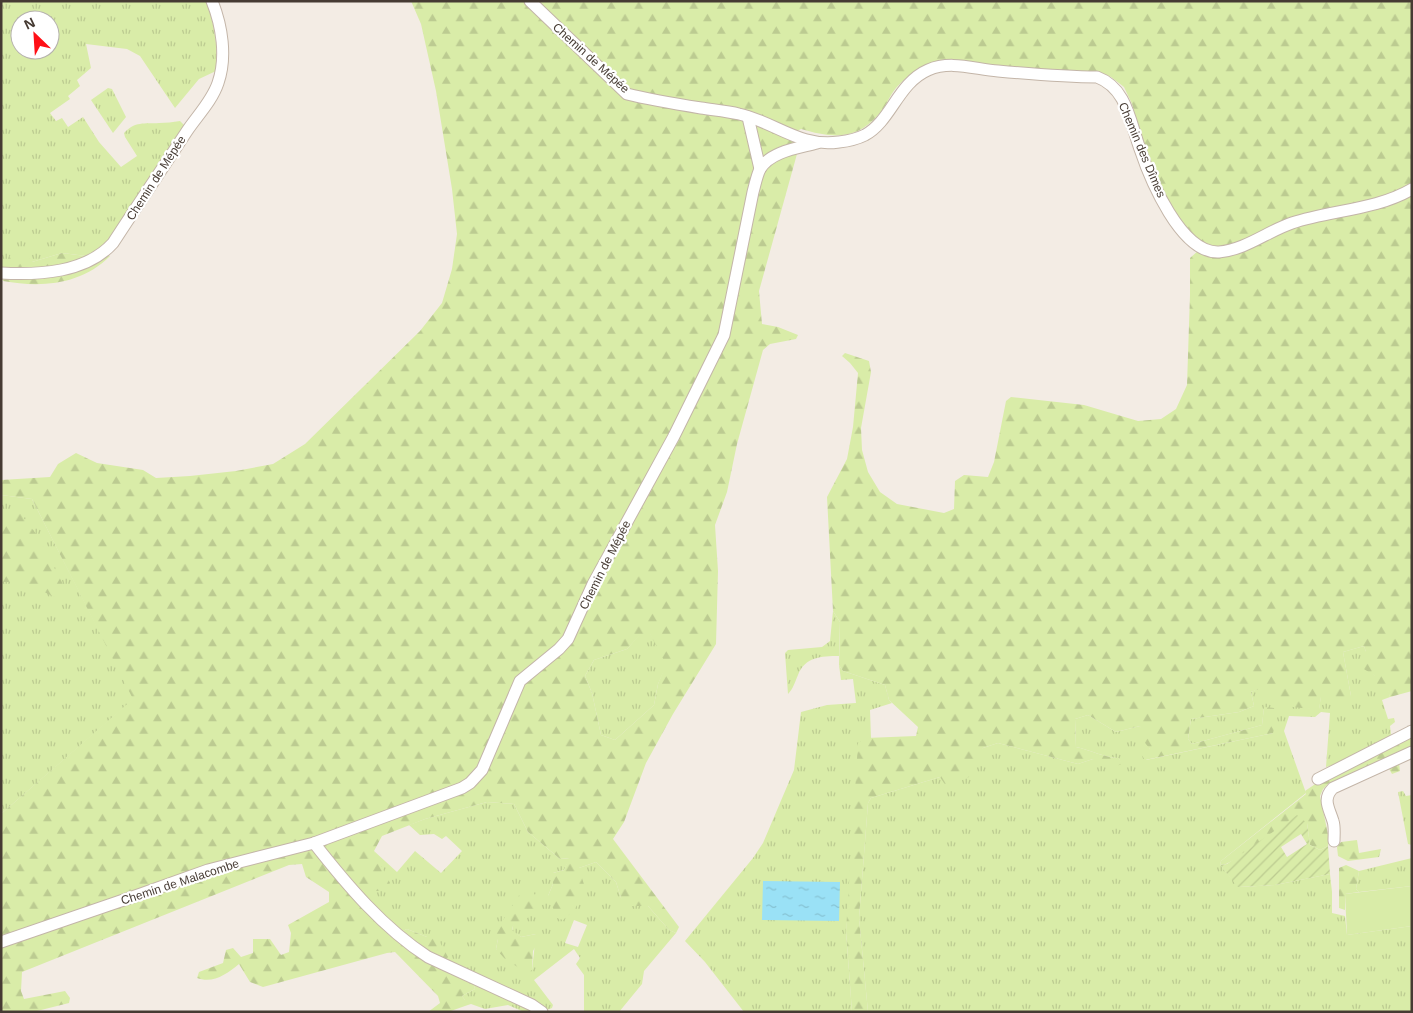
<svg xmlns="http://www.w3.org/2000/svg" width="1413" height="1013" font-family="Arial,sans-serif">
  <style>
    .grass { fill: url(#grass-tufts); fill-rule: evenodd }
    .forest { fill: url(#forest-firs); fill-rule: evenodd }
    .garden { fill: url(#garden-furrows); fill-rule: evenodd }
    .pitch { fill: #d9eca8 }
    .water { fill: url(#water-ripples) }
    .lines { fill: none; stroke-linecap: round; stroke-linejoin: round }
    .street-casing { stroke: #c3b5a8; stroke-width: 13 }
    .street { stroke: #fff; stroke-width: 11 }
    .labels { text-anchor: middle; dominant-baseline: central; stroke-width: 4.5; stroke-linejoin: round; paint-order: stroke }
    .street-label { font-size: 12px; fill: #463b33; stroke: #fff }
  </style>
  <defs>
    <pattern id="grass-tufts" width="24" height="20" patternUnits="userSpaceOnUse" patternTransform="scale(1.25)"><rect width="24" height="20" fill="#d9eca8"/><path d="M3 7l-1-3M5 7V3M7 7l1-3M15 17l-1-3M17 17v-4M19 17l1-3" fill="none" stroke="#bccb91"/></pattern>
    <pattern id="forest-firs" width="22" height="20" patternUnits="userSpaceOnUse" patternTransform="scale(1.25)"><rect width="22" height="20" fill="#d9eca8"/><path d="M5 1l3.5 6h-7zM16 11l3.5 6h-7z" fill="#bccb91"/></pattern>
    <pattern id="garden-furrows" width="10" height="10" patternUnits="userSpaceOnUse" patternTransform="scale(1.25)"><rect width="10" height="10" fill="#d9eca8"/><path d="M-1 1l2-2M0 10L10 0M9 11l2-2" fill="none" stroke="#bccb91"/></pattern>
    <pattern id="water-ripples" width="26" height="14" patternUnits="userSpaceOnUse" patternTransform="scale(1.25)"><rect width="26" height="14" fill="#9ae1f6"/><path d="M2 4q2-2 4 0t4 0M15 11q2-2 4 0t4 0" fill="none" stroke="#86c2d3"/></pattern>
  </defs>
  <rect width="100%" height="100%" fill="#f3ece4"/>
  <g class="grass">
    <path d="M1,1H206C215,25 218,47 216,71L199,79L175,108L140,56L127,49L86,44L91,68L77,80L80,86L68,96L70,99L50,113L56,121L62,118L68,127L83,117L99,142L121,167L137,156L125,137L124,133C135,121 144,124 159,123C166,123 173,122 180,121L184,125L105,245L86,256L62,253L32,262L1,268ZM20,20H50V50H20Z"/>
    <path d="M108,88L112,89L126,117L113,133L91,100Z"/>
    <path d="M1,495L32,499L134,699L1,814Z"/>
    <path d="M833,611L840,622L839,656C821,656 805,657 798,675C795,682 793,689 788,694L785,653L788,650L822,647L830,641Z"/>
    <path d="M641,633H650L667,664L658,684L654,705L615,740L601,735L592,693L585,676L594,660L627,649Z"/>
    <path d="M1364,646L1374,675L1388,688L1390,697L1382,700L1388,719L1394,718L1395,722L1390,726L1391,734L1389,738L1343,762L1326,767L1330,713L1321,712L1315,717L1289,716L1284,731L1306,793L1221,861L1220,865L1239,887L1275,885L1330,874L1332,892V913L1345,916L1347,935L1412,926V1012H868L859,918L868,803L871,798L940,777L983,748L998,743L1078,764L1093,759L1121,764L1119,758C1106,758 1090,750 1076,747L1075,719L1088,715L1116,732L1140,726L1150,749L1146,760L1273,733L1264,708L1262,725L1192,744L1188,739L1191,719L1239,712L1254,706L1251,692L1264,686L1307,708L1319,709L1321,696H1351L1343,652Z"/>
    <path d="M839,665L843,671L885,685L889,700L892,703L870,710L871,738H866L846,931L852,1012H744L705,962L685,941L753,858L763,843L794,770L801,712L827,705L856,703L853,679L841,680Z"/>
    <path d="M1403,791L1406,796L1412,795V845L1408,844L1398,792Z"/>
    <path d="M487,802L514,804L528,832L560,859L570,858L564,870L553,873V884L548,896L579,868L596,862L616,882L621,898L648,906L669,930L676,933L644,971L642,984L619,1012H584V975L576,964L580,958L574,949L534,980L553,1005L552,1008L547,1010L445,961L427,937L407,929L400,932L362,897L363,891H384L374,851L397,872L415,851L441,873L462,851L446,836L442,839L434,834L420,835L409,825L425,819ZM538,902L513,926L512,931L521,937L536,934L532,970L496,949L498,939ZM574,920L587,925L578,947L565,943Z"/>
    <path d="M1412,858V886L1359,892L1356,889L1359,871Z"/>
    <path d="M473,982L536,1012H524L508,1005L485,1009L471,1004L465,1006V1000L462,996L475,989Z"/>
  </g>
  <g class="forest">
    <path d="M411,1H1412V691L1390,697L1387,688L1377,686L1374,675L1362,668L1360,658L1366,652L1364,646L1343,652L1351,696L1346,700L1321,697L1319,710L1276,705L1264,687L1251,692L1254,706L1239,712L1191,719L1188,739L1192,744L1262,725L1264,707L1274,708L1277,718L1273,733L1145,760L1141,754L1150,749L1141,738L1140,726L1116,732L1088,715L1075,719L1076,747C1090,750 1106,758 1119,758L1122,764C1110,769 1102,767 1093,759L1078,764L998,743L983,748L969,777L946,786L940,777L871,798L868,803L859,918L868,1012H852L846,931L858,743L866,738L916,736L918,727L889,700L885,685L843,671L839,665L840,622L833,611L827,497L847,459L853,427L858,373L850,363L842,356L845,353L869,361L871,372L861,428L862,450L868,472L880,492L897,504L944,513L954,509L955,481L964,475L988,477L994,462L1006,401L1011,397L1084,405L1138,421L1161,419L1176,409L1187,385L1190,295V258L1199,250L1161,189L1145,149L1132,104L1124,87L1111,77L1100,72L924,66C913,72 904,79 896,88C889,96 886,107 879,114C856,141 832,138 801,129L797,131V154L759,291L762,324L778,327L798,335L796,339L770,344L763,350L737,444L727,492L715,525L718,571L716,644L673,714L646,763L624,822L613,839L679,927L676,933L669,930L648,906H627L621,898L616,882L596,862L579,868L586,891L574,910L563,920L557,918L548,896L553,884V873L564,870L569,858L560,859L528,832L514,804L487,802L425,819L382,836L374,851L390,883L384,891H363L362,906L390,936L407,929L427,937H437L448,957L445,961L473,982L475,989L462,996L465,1000V1006L448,1012H428L440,1003L438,996L395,952L387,953L263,987L250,982L239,964C227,974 213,984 197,978L199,972L223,963L226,950L233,948L241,957L253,953V939H270L281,955L289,952L291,933L288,925L329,902V892L306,877L302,864L289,865L22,972L21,991L24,999L65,991L70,998L69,1003L33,1012H1V814L133,699L32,499L1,495V480L50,477L58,464L76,453L97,463L143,470L156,478L190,476L236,471L273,464L305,444L420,331L442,303L452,269L457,234L452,189L436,91L421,24ZM641,634H650L666,664L658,684L654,705L615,740L601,735L592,693L585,676L594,660L627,649Z"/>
    <path d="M14,251L26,255L32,262L62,253L86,256L98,251L110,256C81,285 41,288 3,281C4,268 5,261 14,251Z"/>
    <path d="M19,512L37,535L67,592L54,597L25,582H1V513Z"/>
    <path d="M1412,734V747L1398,754L1400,771L1392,774L1384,760L1329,783L1323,789L1320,796L1329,839L1328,846L1320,850L1310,845L1307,823L1226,864L1220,865L1221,861L1306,794L1305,791L1327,776Z"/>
    <path d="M1357,840L1359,853L1381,849L1379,857L1348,861L1338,856L1337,847L1341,842Z"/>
    <path d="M1346,865L1359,871L1356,889L1359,892L1345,894V910L1339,908V868Z"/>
    <path d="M531,888L539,902L523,924L513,926L512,930L521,937L536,934L540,939L533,951L532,970L527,973L505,959L496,949L498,939L493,936L523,889Z"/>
  </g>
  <path class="garden" d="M1297,815L1307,823L1310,845L1320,850L1328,846L1330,874L1275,885L1238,887L1220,865L1227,864ZM1301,834L1307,844L1287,857L1281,847Z"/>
  <path class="pitch" d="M1412,886V926L1347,935L1345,894Z"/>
  <path class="water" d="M763,881L840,882L839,921L762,920Z"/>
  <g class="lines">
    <g class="street-casing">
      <g id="street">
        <path d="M530,1L627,94C651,100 676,104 701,108C714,110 727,111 739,114C775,122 800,148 839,142C848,141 857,139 865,135C891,121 898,83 928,70C951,60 974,69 998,71C1031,74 1064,77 1097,77C1127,88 1130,122 1140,149C1150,179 1181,254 1219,252C1245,250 1268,231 1292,223C1332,210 1376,210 1412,189"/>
        <path d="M748,117L760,169"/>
        <path d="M1,273C39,275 86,273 113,243C137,206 162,169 187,131C197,116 212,101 218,83C227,57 222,26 212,1"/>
        <path d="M1318,779L1412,731"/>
        <path d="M1334,841C1334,834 1335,827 1333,821C1329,808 1322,799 1333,788L1412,752"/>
        <path d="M314,843C347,885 383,928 428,957L532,1005L542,1012"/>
        <path d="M1,942L141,894L208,870L314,843L462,788L470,783L482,770L520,681L559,649L568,639L593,584L674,436L724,335L753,192C755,185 757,175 760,169C771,151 799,148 817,143"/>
      </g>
    </g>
    <use href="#street" class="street"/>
  </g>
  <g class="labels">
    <g class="street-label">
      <text transform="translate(591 58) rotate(42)">Chemin de Mépée</text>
      <text transform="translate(1142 150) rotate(67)">Chemin des Dîmes</text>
      <text transform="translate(156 178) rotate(-57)">Chemin de Mépée</text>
      <text transform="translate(605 565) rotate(-63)">Chemin de Mépée</text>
      <text transform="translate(180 882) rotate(-18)">Chemin de Malacombe</text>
    </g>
  </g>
  <rect width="1413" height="1013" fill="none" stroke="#463b33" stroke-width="5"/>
  <g transform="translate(35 35) rotate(335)"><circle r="24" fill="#ffffff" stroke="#b5b1ad"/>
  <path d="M0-4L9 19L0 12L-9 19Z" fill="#ff0f16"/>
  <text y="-8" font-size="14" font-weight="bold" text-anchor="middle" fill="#463b33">N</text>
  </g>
</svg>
